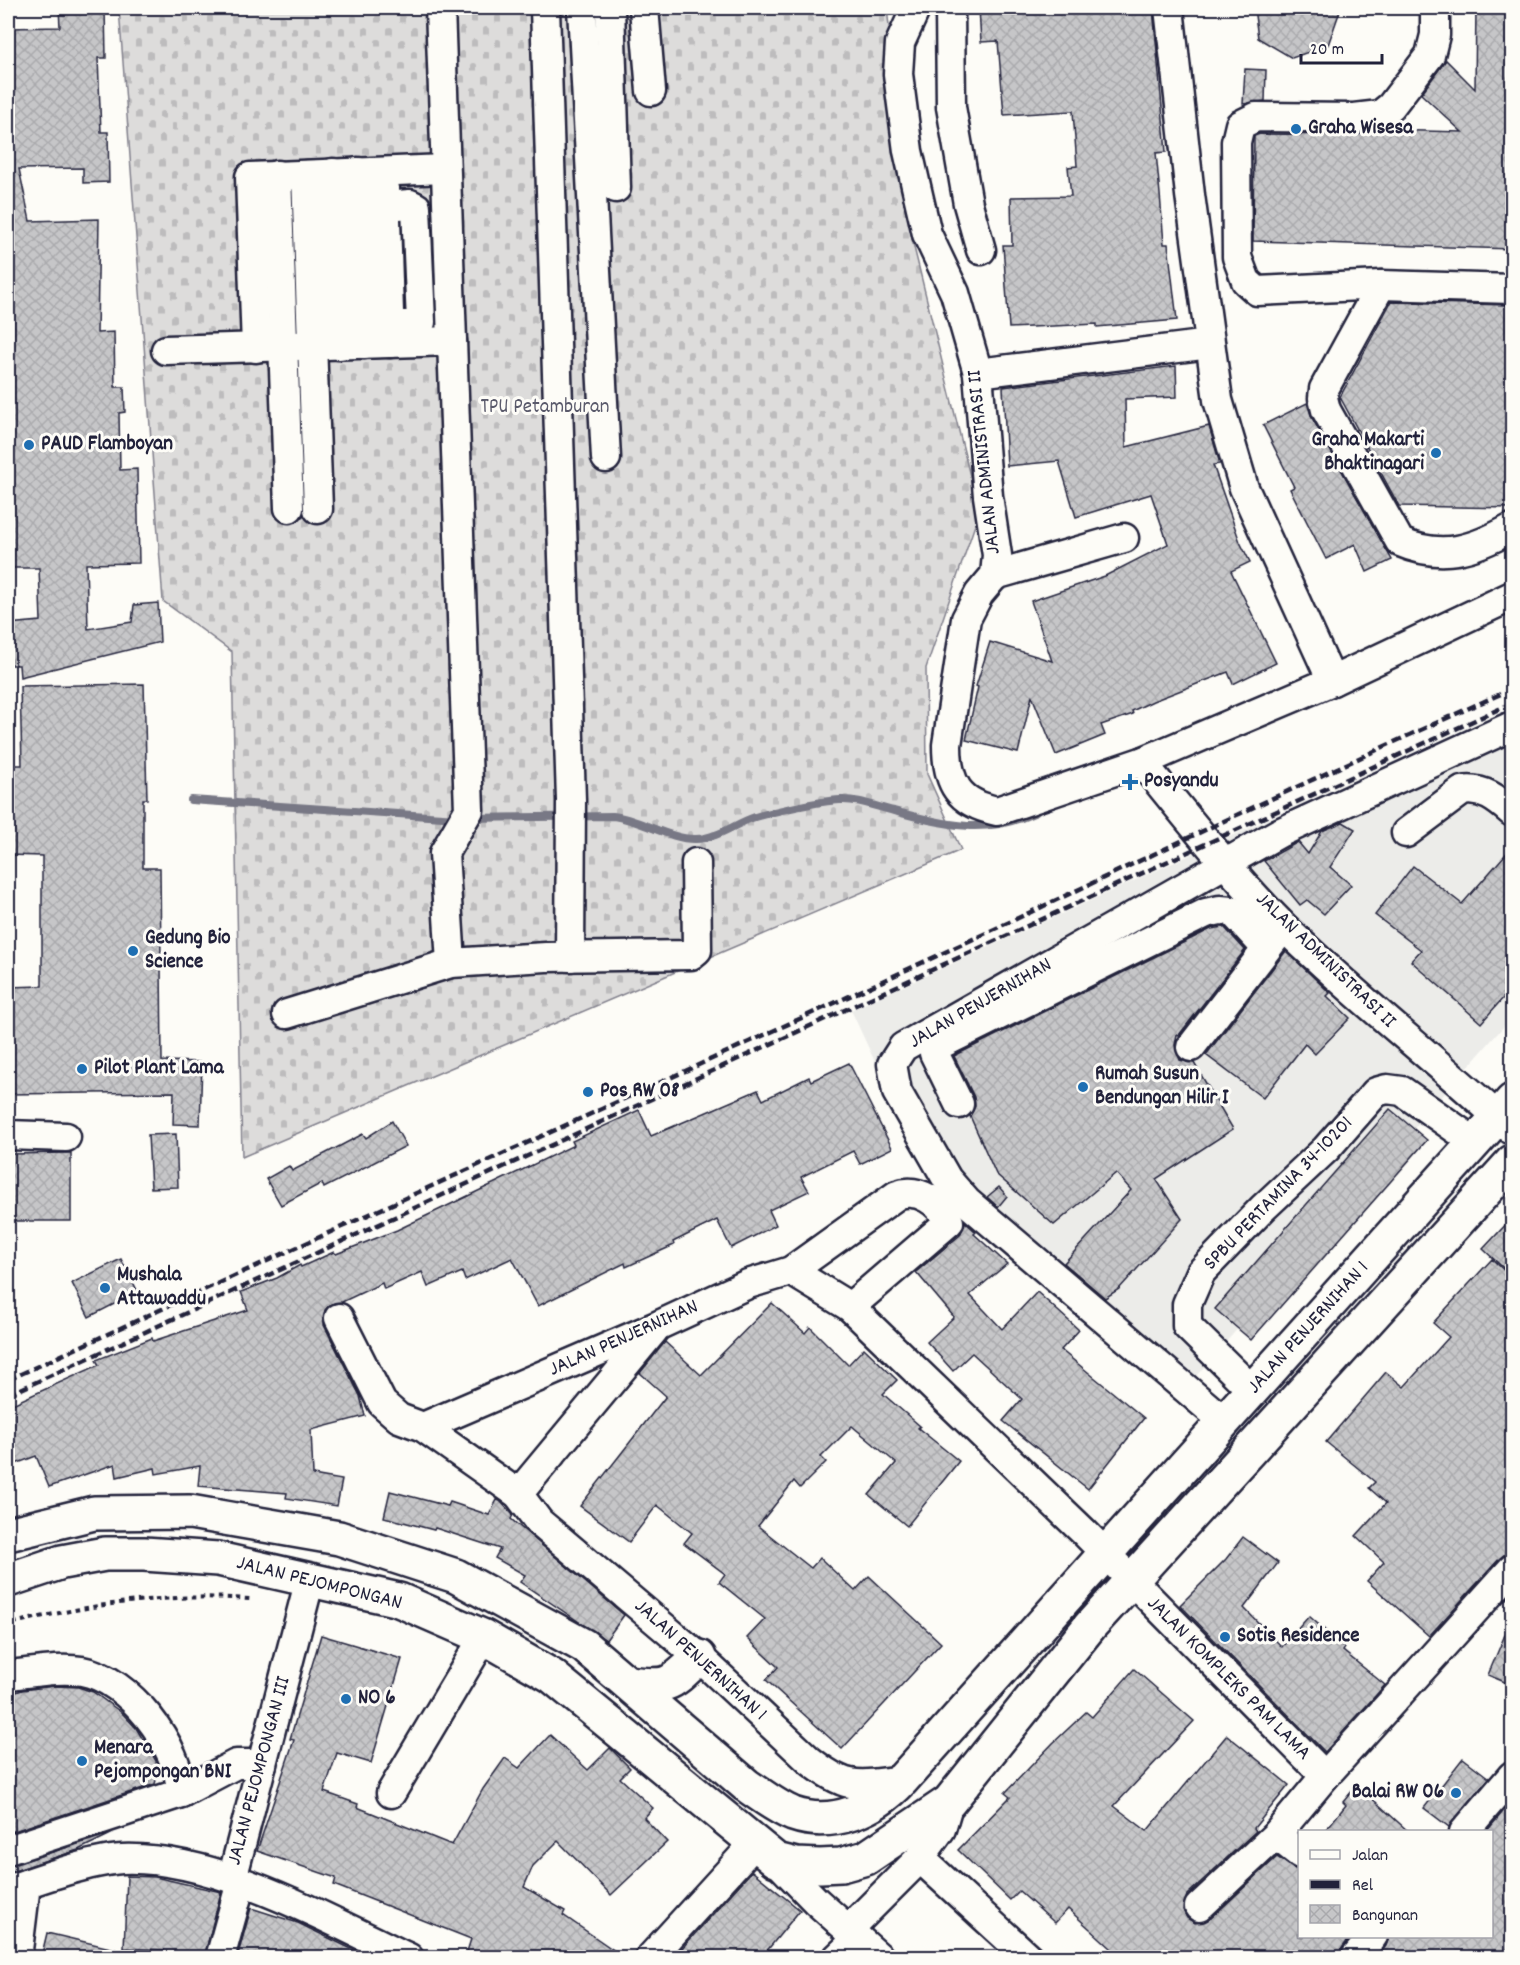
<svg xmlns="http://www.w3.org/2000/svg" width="1520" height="1965" font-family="Dekko,sans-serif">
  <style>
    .built { fill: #ecece9 }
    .cemetery { fill: url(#cemetery-stones); stroke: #807f8b; stroke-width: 1.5 }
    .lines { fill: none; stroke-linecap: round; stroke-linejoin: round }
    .stream { stroke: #787885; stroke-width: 8 }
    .building { fill: url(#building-cross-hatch); stroke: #22223b; stroke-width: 1.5 }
    .minor-casing { stroke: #22223b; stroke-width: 33 }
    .major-casing { stroke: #22223b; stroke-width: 38 }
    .path { stroke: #22223b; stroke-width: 4; stroke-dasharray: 4.5 4.5; stroke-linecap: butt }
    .minor { stroke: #fdfcf7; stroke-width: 28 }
    .major { stroke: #fdfcf7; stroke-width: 33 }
    .rail { stroke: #22223b; stroke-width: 4.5; stroke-dasharray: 9 4.5; stroke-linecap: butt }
    .poi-dot { fill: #1f6fb2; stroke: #fdfcf7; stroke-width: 2 }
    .labels { text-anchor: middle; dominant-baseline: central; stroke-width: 6; stroke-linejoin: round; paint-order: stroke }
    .poi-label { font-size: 21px; font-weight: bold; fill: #22223b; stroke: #fdfcf7; text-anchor: start }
    .park-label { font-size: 21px; fill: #5a5a6b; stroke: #fdfcf7 }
    .street-label { font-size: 21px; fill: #22223b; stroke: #fdfcf7 }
  </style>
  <defs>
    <pattern id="cemetery-stones" width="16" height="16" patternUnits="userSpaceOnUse" patternTransform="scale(1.5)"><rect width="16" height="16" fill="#dddcdb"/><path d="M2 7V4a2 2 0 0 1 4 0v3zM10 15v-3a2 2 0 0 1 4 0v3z" fill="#bdbcbd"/></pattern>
    <pattern id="building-cross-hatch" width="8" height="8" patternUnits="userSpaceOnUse" patternTransform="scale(1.5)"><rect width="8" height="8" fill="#c6c6c8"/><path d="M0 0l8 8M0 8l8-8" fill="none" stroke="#aaaaad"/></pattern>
  </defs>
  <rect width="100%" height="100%" fill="#fdfcf7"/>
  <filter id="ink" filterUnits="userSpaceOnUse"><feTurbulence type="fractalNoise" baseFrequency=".0167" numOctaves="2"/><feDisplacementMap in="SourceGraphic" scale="12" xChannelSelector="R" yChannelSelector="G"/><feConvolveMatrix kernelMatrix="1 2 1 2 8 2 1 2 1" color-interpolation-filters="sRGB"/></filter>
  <g filter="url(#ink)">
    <path class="built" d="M1512,708V1017L1174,1401L939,1200L851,1010Z"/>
    <path class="cemetery" d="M119,8H887L912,239L979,513L926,668L927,774L961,850L242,1157L232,652L163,601Z"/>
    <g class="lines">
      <g class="stream">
        <path d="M191,800L457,818"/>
        <path d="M470,818L613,816C640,819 670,840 696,839C717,839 736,823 755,817C776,811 819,801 840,800C859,799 876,807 894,811C947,825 984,836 1036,812"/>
      </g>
    </g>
    <g class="building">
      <path d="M59,8H105L106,58H98L101,132H108L109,182L83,183V168L19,169L30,221L99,219L97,333L114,332L115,387H124L125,412L119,413L120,470L137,469L139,563L86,564L88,629L132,622L134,605L158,603L160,642L20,677L19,665H11L8,624L41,621L39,568H8V338H13L12,252L8,253V28L60,27Z"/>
      <path d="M979,8H1038L1039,13L1082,8H1153L1166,152L1156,153L1160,194L1164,244H1168L1177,320L1097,327V324L1009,328L1003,245H1012L1011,197L1071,196L1068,167L1077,166L1073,111L1004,115L998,41L981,42Z"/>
      <path d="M1254,8H1341L1328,45L1292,58L1258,38Z"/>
      <path d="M1476,8H1512V249L1253,241L1254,136L1260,134L1354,135L1385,130L1462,132L1421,94L1446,60L1475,89Z"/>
      <path d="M1245,69L1266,70L1265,101L1243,104Z"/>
      <path d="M1391,302L1509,305L1512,311V508L1399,506L1340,397Z"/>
      <path d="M1176,366L1177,397L1125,399L1126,447L1209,426L1220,464L1213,465L1240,542L1250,562L1231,571L1276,663L1233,684L1228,672L1153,701L1132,711L1133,714L1101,725L1105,735L1056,755L1032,696L1018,753L966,740L978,687L976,686L990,642L1052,661L1031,601L1105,576L1168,544L1151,494L1076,517L1059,461L1007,466L1003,387Z"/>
      <path d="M1307,403L1312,418L1392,560L1367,572L1355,544L1326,559L1290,489L1294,487L1263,425Z"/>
      <path d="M144,684L147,799H143V868H160L162,1061L202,1062L200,1125L173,1124L174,1092L8,1094V987L42,986V856L8,855V765H22L20,686Z"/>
      <path d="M1343,822L1355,829L1330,867L1351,885L1324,914L1307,900L1300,905L1264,861L1298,842L1308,854L1322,831Z"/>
      <path d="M1512,847V988L1481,1023L1411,961L1421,950L1375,915L1413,866L1462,904Z"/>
      <path d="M1224,927L1245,950L1179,1035L1177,1034L1175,1045L1180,1060L1194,1063L1233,1129L1156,1179L1182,1219L1119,1289L1105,1298L1064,1263L1131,1190L1116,1173L1054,1225L996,1174L970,1116L975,1106L974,1097L954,1056L1211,929Z"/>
      <path d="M1286,951L1330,993L1327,996L1350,1018L1315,1054L1305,1044L1263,1098L1206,1055Z"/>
      <path d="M849,1063L892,1148L860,1164L853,1151L801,1177L809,1191L769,1210L776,1225L731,1248L717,1220L673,1242L674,1245L626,1267L625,1263L538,1306L512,1258L465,1280L462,1272L428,1287L422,1272L384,1289L382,1283L342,1302L331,1304L325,1310L324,1325L360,1396L365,1416L311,1430L313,1475L342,1480L337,1506L286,1498L287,1493L198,1486L200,1466L156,1474L155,1468L117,1477L115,1464L49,1487L36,1456L8,1467V1406L99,1365L96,1360L152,1338L153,1341L248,1310L241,1292L277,1278L300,1265L301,1267L334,1252L336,1254L397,1230L574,1145L572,1141L639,1110L651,1136L758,1090L763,1100L809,1077L811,1081Z"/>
      <path d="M1390,1109L1427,1140L1251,1340L1215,1309Z"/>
      <path d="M392,1121L406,1146L324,1188L322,1183L281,1205L266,1179L289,1166L292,1171L363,1134L366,1138Z"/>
      <path d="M176,1134L178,1187L151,1188L148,1135Z"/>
      <path d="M66,1153H71V1221H8V1154Z"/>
      <path d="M999,1187L1007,1196L998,1207L987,1197Z"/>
      <path d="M1512,1218V1276L1483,1249Z"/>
      <path d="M965,1222L976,1232L974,1234L1007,1264L970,1295L1002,1329L1037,1292L1079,1330L1061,1350L1144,1418L1088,1489L1003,1421L1022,1399L972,1353L953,1371L927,1342L954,1317L916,1272L960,1235Z"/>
      <path d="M121,1259L138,1292L89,1317L72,1283Z"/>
      <path d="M1492,1259L1512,1278V1548L1500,1558L1429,1636L1367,1581L1384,1562L1356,1536L1386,1503L1369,1488L1375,1482L1326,1442L1386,1372L1404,1387L1449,1337L1433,1323Z"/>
      <path d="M772,1303L805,1333L810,1327L848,1365L864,1348L897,1380L883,1394L920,1426L918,1428L959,1461L907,1526L869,1495L896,1463L852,1426L821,1457L826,1462L800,1488L794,1481L758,1526L811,1568L820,1558L855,1591L869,1576L941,1643L842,1749L766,1680L778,1667L747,1638L765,1619L719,1582L725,1574L684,1543L692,1533L657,1505L629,1542L580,1506L666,1396L640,1373L665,1342L701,1375Z"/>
      <path d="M390,1491L448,1506L450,1502L489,1515L497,1500L500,1501L513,1515L511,1519L624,1615L606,1640L520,1582L525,1575L495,1558L500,1549L435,1528L434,1530L384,1517Z"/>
      <path d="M1243,1537L1278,1563L1244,1608L1282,1647L1309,1616L1345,1648L1343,1651L1385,1685L1325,1752L1180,1605L1226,1559Z"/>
      <path d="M1512,1618V1685L1488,1675Z"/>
      <path d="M321,1635L402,1659L371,1763L337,1753L324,1792L358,1804L357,1807L452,1845L483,1789L505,1758L519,1768L550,1735L588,1770L610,1748L630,1768L620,1778L653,1808L644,1818L667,1842L611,1895L558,1841L533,1866L524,1887L565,1911L563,1915L625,1958H465L471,1939L334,1885L336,1878L257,1851L294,1740L290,1739Z"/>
      <path d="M1134,1669L1194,1721L1114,1806L1147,1831L1227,1735L1289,1785L1254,1828L1256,1831L1187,1895L1183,1910L1187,1918L1195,1923L1210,1919L1277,1857L1299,1871V1936H1351L1342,1948L1339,1958H1103L1111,1948L1068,1909L1055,1923L1019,1891L1010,1900L958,1850L1010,1797L1005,1793L1053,1743L1086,1712L1092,1717Z"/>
      <path d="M55,1686L78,1687L93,1692L122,1713L136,1728L156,1761L157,1776L155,1784L8,1833V1695L22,1690Z"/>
      <path d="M1463,1758L1489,1778L1449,1827L1424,1808Z"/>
      <path d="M1357,1785L1409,1832H1324L1346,1805L1343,1802Z"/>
      <path d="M1512,1801V1958H1377L1386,1946L1389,1936H1491V1832H1486Z"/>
      <path d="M113,1833L78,1850L8,1873V1866Z"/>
      <path d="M752,1871L800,1910L761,1958H673Z"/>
      <path d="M127,1876L155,1877L221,1892L204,1958H161L164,1950L124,1948Z"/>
      <path d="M251,1908L298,1923L370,1958H237Z"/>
      <path d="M47,1933L115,1949L114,1958H41Z"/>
    </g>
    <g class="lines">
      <g class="minor-casing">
        <g id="minor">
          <path d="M440,8L469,810L444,853L451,963"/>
          <path d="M545,8L571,800L570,957"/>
          <path d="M582,8L606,458"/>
          <path d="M610,8L616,188"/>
          <path d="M644,8L651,91"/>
          <path d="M916,8L900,43L898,74L908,151L927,234L955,293L978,373L988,496L997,555L995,575L979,594L966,619L947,745C947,783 958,803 997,811L1144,761L1332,681L1512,596"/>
          <path d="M950,8L951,107L968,204L981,250"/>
          <path d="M1169,8L1190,195L1218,400L1244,488L1332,681"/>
          <path d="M1435,8V35L1430,55L1391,106L1380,115L1354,118L1256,117L1240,125L1236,142L1237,257L1246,281L1257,291L1381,285L1512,289"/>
          <path d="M358,172L364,344"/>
          <path d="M333,173L339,345"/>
          <path d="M277,175L289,508"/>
          <path d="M306,175L318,509"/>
          <path d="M385,189L390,343"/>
          <path d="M386,206L410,204L416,207L421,322L419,324L390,326"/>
          <path d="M1381,285L1324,389L1323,398L1326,410L1400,542C1442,560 1473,550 1512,528"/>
          <path d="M256,348L250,177L445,169"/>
          <path d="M166,350L452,341"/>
          <path d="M978,373L1210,344"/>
          <path d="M995,575L1124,538"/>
          <path d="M1144,761L1150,772C1193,825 1236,879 1284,927C1357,999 1438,1061 1512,1130"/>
          <path d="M1406,833L1462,791C1483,787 1498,800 1512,812"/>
          <path d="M287,1014L451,963L546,957L691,955L697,950L696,863"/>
          <path d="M1191,1047L1279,933"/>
          <path d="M959,1104L934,1053L937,1046L1206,913L1220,910L1232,911L1266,948"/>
          <path d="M8,1135L66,1137"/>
          <path d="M791,1271L850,1307L1085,1533L1325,1776"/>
          <path d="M339,1318L382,1403L399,1418L423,1427L518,1494L539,1522L699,1657L809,1760C847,1790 856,1786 902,1780"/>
          <path d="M1253,1391L1187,1326V1304L1201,1272L1263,1208L1326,1149L1376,1092L1387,1089L1402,1091L1476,1143"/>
          <path d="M1225,1422L967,1202L947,1179L897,1092L892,1064L903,1047L1279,833L1512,726"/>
          <path d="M423,1427L657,1326L748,1284L791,1271L897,1195C918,1187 940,1202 949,1222L850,1307"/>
          <path d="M518,1494L654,1330"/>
          <path d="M8,1675C31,1673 59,1667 82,1671C129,1679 180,1746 181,1793"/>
          <path d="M391,1793L484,1637"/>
          <path d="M1464,1832L1512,1776"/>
          <path d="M8,1850L181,1793L236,1764H262"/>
          <path d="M1300,1854L1276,1835L1325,1776L1512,1569"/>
          <path d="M920,1858L1029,1958"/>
          <path d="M776,1860L816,1901L880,1958"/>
          <path d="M232,1879L310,1579"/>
          <path d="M8,1890C39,1879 90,1861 122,1859C213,1855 327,1919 409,1958"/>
          <path d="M1199,1907L1276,1835"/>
          <path d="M848,1930L920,1858L941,1829L949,1802"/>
          <path d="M17,1958L26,1884"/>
          <path d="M220,1958L241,1882"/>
          <path d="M650,1958L754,1844"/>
          <path d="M837,1958L857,1939"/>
          <path d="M1355,1958L1373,1936"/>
        </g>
      </g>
      <g class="major-casing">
        <g id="major">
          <path d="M8,1534L94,1513L190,1512L339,1538L456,1576L584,1646L746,1785C761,1795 776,1807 793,1814C833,1828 875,1809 902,1780L1512,1101"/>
          <path d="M8,1580L62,1562L105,1554H144L218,1559L399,1600L484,1637L552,1676L776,1860L796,1865L820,1866L841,1865L866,1858L949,1802L1090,1626L1512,1162"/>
          <path d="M628,1683C670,1688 670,1685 699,1657"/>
        </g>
      </g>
      <path class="path" d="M13,1623C95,1604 166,1593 250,1599"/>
      <use href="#minor" class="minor"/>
      <use href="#major" class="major"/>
      <g class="rail">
        <path d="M8,1380C297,1246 588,1116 878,983C1090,886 1299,783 1512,689"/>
        <path d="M8,1395L1512,703"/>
      </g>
    </g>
  </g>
  <g class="poi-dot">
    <circle cx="1296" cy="129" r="6"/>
    <circle cx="29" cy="445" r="6"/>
    <circle cx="1436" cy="453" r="6"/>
    <path d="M1127 773h6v6h6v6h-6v6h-6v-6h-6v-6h6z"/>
    <circle cx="133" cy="951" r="6"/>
    <circle cx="82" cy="1069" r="6"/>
    <circle cx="1083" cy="1087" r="6"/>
    <circle cx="588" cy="1092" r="6"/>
    <circle cx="105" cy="1288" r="6"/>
    <circle cx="1225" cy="1637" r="6"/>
    <circle cx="346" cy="1699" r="6"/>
    <circle cx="82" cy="1761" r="6"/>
    <circle cx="1456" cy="1793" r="6"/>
  </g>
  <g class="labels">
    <g class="poi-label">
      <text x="1308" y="129">Graha Wisesa</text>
      <text x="1424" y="441" text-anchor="end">Graha Makarti<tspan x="1424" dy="24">Bhaktinagari</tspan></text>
      <text x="41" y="445">PAUD Flamboyan</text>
      <text x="1144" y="782">Posyandu</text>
      <text x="145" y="939">Gedung Bio<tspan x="145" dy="24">Science</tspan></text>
      <text x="94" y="1069">Pilot Plant Lama</text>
      <text x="1095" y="1075">Rumah Susun<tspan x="1095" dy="24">Bendungan Hilir I</tspan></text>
      <text x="600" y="1092">Pos RW 08</text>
      <text x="117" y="1276">Mushala<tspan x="117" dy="24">Attawaddu</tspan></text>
      <text x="1237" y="1637">Sotis Residence</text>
      <text x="358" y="1699">NO 6</text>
      <text x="94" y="1749">Menara<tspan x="94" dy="24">Pejompongan BNI</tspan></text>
      <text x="1444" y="1793" text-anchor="end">Balai RW 06</text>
    </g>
    <g class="park-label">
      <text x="545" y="408">TPU Petamburan</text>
    </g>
    <g class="street-label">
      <text transform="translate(985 462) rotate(-96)">JALAN ADMINISTRASI II</text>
      <text transform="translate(1325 961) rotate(44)">JALAN ADMINISTRASI II</text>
      <text transform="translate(981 1004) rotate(-30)">JALAN PENJERNIHAN</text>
      <text transform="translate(1279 1194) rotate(-46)">SPBU PERTAMINA 34-10201</text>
      <text transform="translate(1309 1328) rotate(-48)">JALAN PENJERNIHAN 1</text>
      <text transform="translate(624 1339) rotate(-24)">JALAN PENJERNIHAN</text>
      <text transform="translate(319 1584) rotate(14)">JALAN PEJOMPONGAN</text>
      <text transform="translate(700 1661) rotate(42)">JALAN PENJERNIHAN 1</text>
      <text transform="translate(1228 1679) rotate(45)">JALAN KOMPLEKS PAM LAMA</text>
      <text transform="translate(260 1771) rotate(-75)">JALAN PEJOMPONGAN III</text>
    </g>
  </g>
  <rect width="1520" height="1965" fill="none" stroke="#fdfcf7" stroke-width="30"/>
  <rect x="15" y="15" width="1490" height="1935" fill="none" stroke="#22223b" stroke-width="2" filter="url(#ink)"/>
  <rect x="1298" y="1830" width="195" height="108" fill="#fdfcf7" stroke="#a5a5ac" stroke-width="1.5"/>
  <rect x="1310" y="1850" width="30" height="9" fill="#fdfcf7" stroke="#a5a5ac" stroke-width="1.5"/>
  <text x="1352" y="1860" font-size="18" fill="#22223b">Jalan</text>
  <rect x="1310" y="1880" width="30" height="9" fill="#22223b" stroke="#a5a5ac" stroke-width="1.5"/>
  <text x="1352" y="1890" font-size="18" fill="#22223b">Rel</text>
  <rect x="1310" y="1905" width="30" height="18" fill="url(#building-cross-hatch)" stroke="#a5a5ac" stroke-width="1.5"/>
  <text x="1352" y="1920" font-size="18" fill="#22223b">Bangunan</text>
  <path d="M1301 54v9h81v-9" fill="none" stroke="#22223b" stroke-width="3"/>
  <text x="1310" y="54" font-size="18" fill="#22223b" stroke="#fdfcf7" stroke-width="4.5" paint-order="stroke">20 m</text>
</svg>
